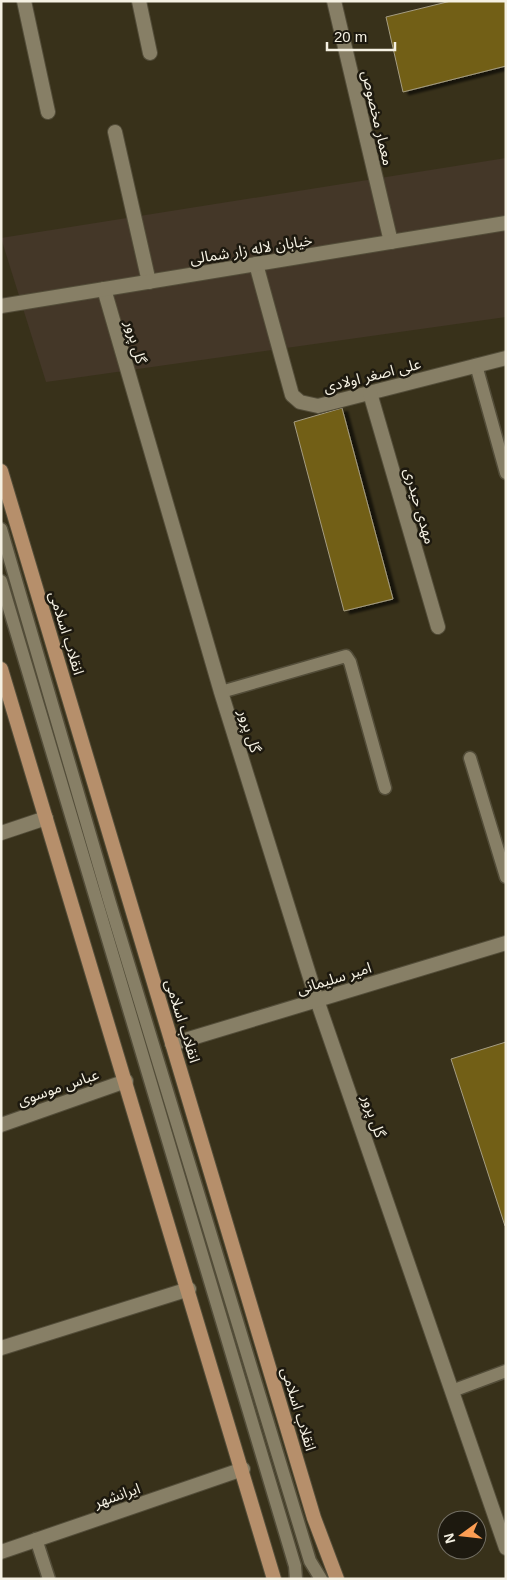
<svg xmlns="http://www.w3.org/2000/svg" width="507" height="1580" font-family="Arial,'Noto Sans Arabic',sans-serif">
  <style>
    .commercial { fill: #443728 }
    .building { fill: #725e17; stroke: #a59d82; filter: url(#shadow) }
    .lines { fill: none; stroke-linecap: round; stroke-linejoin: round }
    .service-casing { stroke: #534d39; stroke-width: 15 }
    .minor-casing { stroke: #534d39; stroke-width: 16 }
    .tertiary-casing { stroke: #534d39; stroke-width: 16 }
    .secondary-casing { stroke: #534d39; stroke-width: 16 }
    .primary-casing { stroke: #534d39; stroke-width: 16 }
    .service { stroke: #877f66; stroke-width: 12 }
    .minor { stroke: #877f66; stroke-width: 14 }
    .tertiary { stroke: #877f66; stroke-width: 14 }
    .secondary { stroke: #877f66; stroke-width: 14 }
    .primary { stroke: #b68f6b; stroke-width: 14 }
    .labels { text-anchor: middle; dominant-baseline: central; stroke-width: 5; stroke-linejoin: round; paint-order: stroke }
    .street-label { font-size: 15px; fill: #f5f1e3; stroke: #1d190f }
  </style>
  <defs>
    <filter id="shadow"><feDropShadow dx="5.5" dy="3" stdDeviation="1" flood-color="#0009"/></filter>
  </defs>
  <rect width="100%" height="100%" fill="#38311a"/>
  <path class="commercial" d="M506,158V317L46,382L1,238Z"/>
  <g class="building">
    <path d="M451,1H506V66L403,92L386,17Z"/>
    <path d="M342,408L393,599L344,611L294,422Z"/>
    <path d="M506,1042V1226H505L451,1059Z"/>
  </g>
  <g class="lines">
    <g class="service-casing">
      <g id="service">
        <path d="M476,365L506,473"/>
        <path d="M1,529L110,903L310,1561L321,1579"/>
        <path d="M1,581L295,1566L296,1579"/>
        <path d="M221,692L346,656L350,662L385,788"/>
        <path d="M470,758L506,877"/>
        <path d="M452,1391L506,1371"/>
        <path d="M36,1539L49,1579"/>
      </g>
    </g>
    <g class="minor-casing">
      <g id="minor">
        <path d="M24,1L48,112"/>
        <path d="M139,1L150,53"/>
        <path d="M334,1L391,242"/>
        <path d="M115,132L149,282"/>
        <path d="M256,264L292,395L300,402L318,406L506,358"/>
        <path d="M104,289L221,692L317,1000L506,1548"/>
        <path d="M370,393L438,627"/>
        <path d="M1,833L46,818"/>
        <path d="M172,1044L506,943"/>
        <path d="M1,1348L189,1289"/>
      </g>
    </g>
    <g class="tertiary-casing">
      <path id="tertiary" d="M1,1125L126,1081"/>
    </g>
    <g class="secondary-casing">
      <g id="secondary">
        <path d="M1,306L506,223"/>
        <path d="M1,1552L243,1469"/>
      </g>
    </g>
    <g class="primary-casing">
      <g id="primary">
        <path d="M1,471L314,1518L337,1579"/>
        <path d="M1,669L274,1579"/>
      </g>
    </g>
    <use href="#service" class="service"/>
    <use href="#minor" class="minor"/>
    <use href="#tertiary" class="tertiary"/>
    <use href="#secondary" class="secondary"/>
    <use href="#primary" class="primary"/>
  </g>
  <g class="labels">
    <g class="street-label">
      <text transform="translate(378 118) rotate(77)">معمار مخصوص</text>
      <text transform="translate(251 249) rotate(-9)">خیابان لاله زار شمالی</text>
      <text transform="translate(136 342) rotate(74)">گل پرور</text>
      <text transform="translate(372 375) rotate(-14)">علی اصغر اولادی</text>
      <text transform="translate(420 506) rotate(74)">مهدی حیدری</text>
      <text transform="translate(67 633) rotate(73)">انقلاب اسلامی</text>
      <text transform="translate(250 731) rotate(73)">گل پرور</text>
      <text transform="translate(334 978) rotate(-17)">امیر سلیمانی</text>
      <text transform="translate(183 1021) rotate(73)">انقلاب اسلامی</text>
      <text transform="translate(58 1087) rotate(-19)">عباس موسوی</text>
      <text transform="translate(374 1116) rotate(71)">گل پرور</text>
      <text transform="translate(299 1409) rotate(73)">انقلاب اسلامی</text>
      <text transform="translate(117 1495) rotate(-19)">ایرانشهر</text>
    </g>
  </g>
  <rect width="507" height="1580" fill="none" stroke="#f5f1e3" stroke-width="5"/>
  <g transform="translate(462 1535) rotate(255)"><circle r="24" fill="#1d190f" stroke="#736f64"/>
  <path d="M0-4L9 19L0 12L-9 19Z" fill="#fc9d53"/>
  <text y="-8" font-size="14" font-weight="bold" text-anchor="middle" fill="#f5f1e3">N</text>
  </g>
  <path d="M327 42v8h68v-8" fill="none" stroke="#f5f1e3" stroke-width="2.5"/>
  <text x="334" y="42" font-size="15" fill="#f5f1e3" stroke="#1d190f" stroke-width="4" paint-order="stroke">20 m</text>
</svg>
